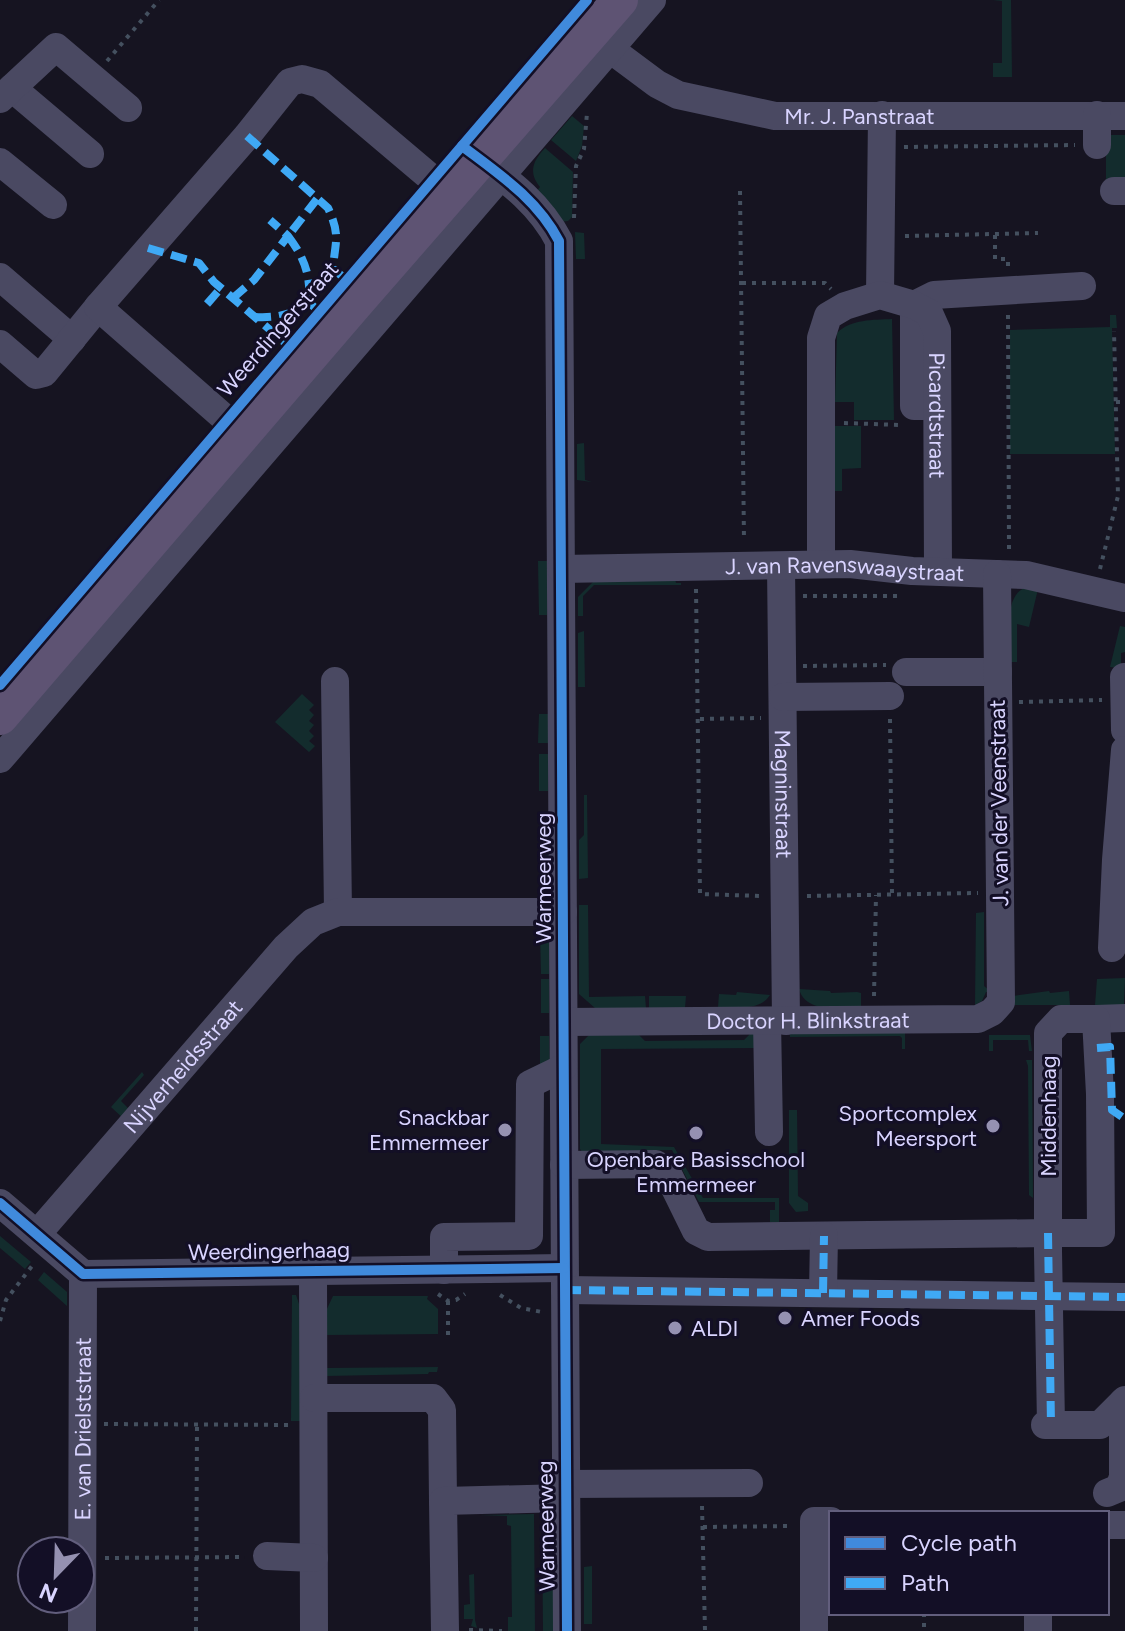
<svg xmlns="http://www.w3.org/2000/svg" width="1125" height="1631" font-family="Figtree,sans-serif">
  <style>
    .green { fill: #132c2d }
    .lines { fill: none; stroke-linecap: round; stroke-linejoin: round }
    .path { stroke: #44505f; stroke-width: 4; stroke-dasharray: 4 6; stroke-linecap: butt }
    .minor { stroke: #4a4962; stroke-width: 28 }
    .major { stroke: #5e5373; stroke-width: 36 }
    .quiet { stroke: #3fa9f5; stroke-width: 8; stroke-dasharray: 16 8; stroke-linecap: butt }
    .cycleway-casing { stroke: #130f26; stroke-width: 15 }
    .cycleway { stroke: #408adc; stroke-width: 10 }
    .poi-dot { fill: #9591b1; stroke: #130f26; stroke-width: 3 }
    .labels { text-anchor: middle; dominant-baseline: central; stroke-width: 6; stroke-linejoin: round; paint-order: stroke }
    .street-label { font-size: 22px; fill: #d9d4ff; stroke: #130f26 }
    .poi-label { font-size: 22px; fill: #d9d4ff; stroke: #130f26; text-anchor: end }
  </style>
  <rect width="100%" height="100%" fill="#161421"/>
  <g class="green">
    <path d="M993,0H1011L1012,77H993V63H1002V1Z"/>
    <path d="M543,57L550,62L473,145L468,144Z"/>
    <path d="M572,116L584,126L582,146L576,161L551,140Z"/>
    <rect x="1106" y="135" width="19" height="49"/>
    <path d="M545,148L573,172L572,217L568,221L560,222L536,192L540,187C528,172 533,161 545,148Z"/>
    <path d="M575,232L584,233L585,259H576Z"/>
    <path d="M1110,315H1116L1117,328H1112L1115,454H1010V330L1110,327Z"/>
    <path d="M892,319L894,420H854V402H835L837,333C851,319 873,320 892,319Z"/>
    <path d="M834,426H861V468L842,469V491H833Z"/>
    <path d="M584,443L585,480L592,482L577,480V444Z"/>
    <path d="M538,561H547V615H539Z"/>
    <path d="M596,579H675L676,583H681V585H594L583,596V616H578V597Z"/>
    <path d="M1024,588L1038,589L1029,627L1017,624V662H1011C1011,641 1002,599 1024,588Z"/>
    <path d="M1120,626L1125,627V652L1121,653V668L1110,667Z"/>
    <path d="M584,631L585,687H578V633Z"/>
    <path d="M302,694L314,705L309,710L314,715L309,721L314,725L309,731L314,736L309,741L315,746L309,752L275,722Z"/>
    <path d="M539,714H548V743H538Z"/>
    <rect x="539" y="754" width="9" height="37"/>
    <path d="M584,795H587L588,878L579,879V840L584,835Z"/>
    <path d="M539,823H548L549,882L540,891Z"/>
    <path d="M579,905H588L589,997L645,996L646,1008H595L579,994Z"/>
    <path d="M984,912V986L991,992H986L982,1001L975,1005L976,913Z"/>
    <path d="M540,931L549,933V974H541Z"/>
    <path d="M1125,978L1124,1005H1095L1097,979Z"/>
    <rect x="541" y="979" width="8" height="34"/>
    <path d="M799,989L830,991L831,993L857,992L861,993V1007C840,1007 806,1014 799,989Z"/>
    <path d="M1049,991L1050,993L1069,991L1070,1005H1013V996Z"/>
    <path d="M737,992L770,995C760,1011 736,1007 718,1007L719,994L736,995Z"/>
    <path d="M649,996H686L685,1008H649Z"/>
    <path d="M790,1033H905V1049H902V1038L900,1036L790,1037Z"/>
    <path d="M638,1034L645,1041L744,1040L750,1034H758V1048L601,1049V1144L674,1147L703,1198H779V1222H770V1210H775V1202H699L672,1150L582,1152L580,1149V1044L589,1035Z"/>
    <path d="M989,1035H1030L1032,1051H1029L1028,1040H993V1051H989Z"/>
    <path d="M540,1036H549L550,1066L540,1074Z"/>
    <path d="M1026,1060H1032L1033,1198L1029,1195L1028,1066Z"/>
    <path d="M142,1072L144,1075L121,1101L131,1111L124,1119L111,1107Z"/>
    <path d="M789,1110H797L798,1196L808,1203V1211L796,1212L789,1203Z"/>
    <path d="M0,1236L31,1262L25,1269L0,1248Z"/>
    <path d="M44,1272L67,1292V1306L38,1280Z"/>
    <path d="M292,1295H296L300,1307L301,1421H291Z"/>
    <path d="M333,1296H428L427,1299L438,1309V1334L327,1335L326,1311Z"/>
    <path d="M438,1367L437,1372H429L428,1374L326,1376L327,1368Z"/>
    <path d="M542,1510L555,1520L554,1631H543Z"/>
    <path d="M534,1514L535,1631H508V1617H512L511,1526L507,1525V1516L480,1515Z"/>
    <path d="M592,1566V1624H584V1567Z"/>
    <path d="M474,1574L475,1620L477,1628L471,1626L473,1619H464V1605L470,1604L469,1575Z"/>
  </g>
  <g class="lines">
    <g class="path">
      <path d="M107,61L159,0"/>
      <path d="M904,147L1075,145"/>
      <path d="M740,191L744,541"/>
      <path d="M574,218L576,166L584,149L587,113"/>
      <path d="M995,235V259H1008V266"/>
      <path d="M905,236L1038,233"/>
      <path d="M742,283H825L831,289"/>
      <path d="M1008,315L1009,550"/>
      <path d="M1116,402H1125"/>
      <path d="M844,423L899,425"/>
      <path d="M1100,569L1118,496L1114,331"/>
      <path d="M696,589L700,894L762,896"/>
      <path d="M803,596H899"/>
      <path d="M803,666L886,665"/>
      <path d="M1019,702L1102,700"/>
      <path d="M700,719L761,718"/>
      <path d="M890,719L892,894"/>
      <path d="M807,896L978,893"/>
      <path d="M874,996L876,895"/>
      <path d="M438,1294L448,1301L456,1300L465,1294"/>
      <path d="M500,1295L521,1308L542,1312"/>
      <path d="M448,1301V1335"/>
      <path d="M0,1321L6,1300L35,1262"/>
      <path d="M104,1424L292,1425"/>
      <path d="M702,1506L705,1631"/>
      <path d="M703,1527L792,1526"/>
      <path d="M105,1558L245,1557"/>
      <path d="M924,1613V1631"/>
      <path d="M469,1630L502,1631"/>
      <path d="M196,1631L197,1424"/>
    </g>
    <g class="minor">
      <path id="s1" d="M610,49L657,84L678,95L775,116H1125"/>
      <path d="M12,88L90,154"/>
      <path d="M0,99L56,47L128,108"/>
      <path d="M1097,115V145"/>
      <path d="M479,160C511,182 541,206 559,241L567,1631"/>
      <path d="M0,162L53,205"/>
      <path d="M1114,191H1125"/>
      <path d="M0,277L72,339"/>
      <path d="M880,295L882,115"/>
      <path d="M0,344L36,375L44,373L98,307"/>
      <path d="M937,406H914V305L934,295L1082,286"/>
      <path d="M243,434L98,307L247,136L290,82L302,79L320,84L450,194"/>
      <path id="s2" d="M821,564V338L828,316L845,306L880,295L914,305L929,313L937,331L938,571"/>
      <path id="s3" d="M781,566L786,1021"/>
      <path id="s4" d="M561,569L850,564L912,571L1026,575L1125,598"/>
      <path d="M906,672H998"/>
      <path d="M1124,677L1125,730"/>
      <path d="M335,681L338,912"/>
      <path d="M783,697L890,696"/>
      <path d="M0,759L652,0"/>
      <path d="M1112,948L1116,860L1125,750"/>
      <path d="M1096,1019L1125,1018"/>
      <path d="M767,1021L769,1132"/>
      <path id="s5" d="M564,1022L978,1019L992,1012L1001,1002L997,574"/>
      <path d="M564,1165L656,1164L667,1172L696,1231L708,1237L1048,1233H1101L1100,1094L1096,1019H1061L1048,1033V1251L1051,1425"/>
      <path d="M0,1203L83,1274L564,1268"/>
      <path id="s6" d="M37,1234L286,947L313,922L338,912H563"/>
      <path d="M444,1270V1237L529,1236L530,1084L563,1068"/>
      <path d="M313,1271L314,1631"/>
      <path d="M565,1290L1125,1297"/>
      <path d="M823,1293L824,1236"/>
      <path d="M314,1398H433L442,1410L443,1501"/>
      <path d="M1045,1425H1100L1125,1400"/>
      <path d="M566,1484L749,1483"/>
      <path d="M1107,1493L1119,1488L1123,1477V1402"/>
      <path d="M1107,1525H1125"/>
      <path d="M267,1556L314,1558"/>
      <path d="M1038,1613V1631"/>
      <path id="s7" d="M82,1631L83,1274"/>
      <path d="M445,1631L443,1501L566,1498"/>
      <path d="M814,1631V1521H831"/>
    </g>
    <path class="major" d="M0,717L354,305L620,0"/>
    <g class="quiet">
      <path d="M247,136L328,208C341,236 335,241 333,269L347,280"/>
      <path d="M317,199L288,236C304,257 311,275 309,302L319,312"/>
      <path d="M148,248L199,263L214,282L290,347"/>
      <path d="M233,298L254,280L288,236L270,220"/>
      <path d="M207,304L221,288"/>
      <path d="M255,317C277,318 292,315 309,302"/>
      <path d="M1097,1048L1110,1047L1112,1110L1125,1119"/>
      <path d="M1048,1233L1051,1425"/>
      <path d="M565,1290L1125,1297"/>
      <path d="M823,1293L824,1236"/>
    </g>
    <g class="cycleway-casing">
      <g id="cycleway">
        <path d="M462,146C499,174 537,199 559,241L567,1631"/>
        <path d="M0,685L587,0"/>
        <path d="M0,1203L83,1274L564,1268"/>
      </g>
    </g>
    <use href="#cycleway" class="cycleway"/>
  </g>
  <g class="poi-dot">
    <circle cx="993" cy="1126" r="8"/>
    <circle cx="505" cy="1130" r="8"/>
    <circle cx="696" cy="1133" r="8"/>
    <circle cx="785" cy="1318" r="8"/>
    <circle cx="675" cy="1328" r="8"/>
  </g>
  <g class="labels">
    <g class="street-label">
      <text stroke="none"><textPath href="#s1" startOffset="266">Mr. J. Panstraat</textPath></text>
      <text transform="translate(278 329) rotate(-49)">Weerdingerstraat</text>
      <text stroke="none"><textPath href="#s2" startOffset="462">Picardtstraat</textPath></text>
      <text stroke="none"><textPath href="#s4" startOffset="284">J. van Ravenswaaystraat</textPath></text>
      <text stroke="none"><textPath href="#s3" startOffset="228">Magninstraat</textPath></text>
      <text transform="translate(999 803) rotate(-91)">J. van der Veenstraat</text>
      <text transform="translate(543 878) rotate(-90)">Warmeerweg</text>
      <text stroke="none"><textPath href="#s5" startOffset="244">Doctor H. Blinkstraat</textPath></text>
      <text stroke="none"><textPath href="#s6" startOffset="222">Nijverheidsstraat</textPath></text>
      <text transform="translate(1048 1116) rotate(-90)">Middenhaag</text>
      <text transform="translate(269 1251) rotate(-1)">Weerdingerhaag</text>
      <text stroke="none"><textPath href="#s7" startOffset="202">E. van Drielststraat</textPath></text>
      <text transform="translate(546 1526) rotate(-91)">Warmeerweg</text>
    </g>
    <g class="poi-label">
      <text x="977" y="1113">Sportcomplex<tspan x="977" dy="25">Meersport</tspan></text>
      <text x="489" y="1117">Snackbar<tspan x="489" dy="25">Emmermeer</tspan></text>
      <text x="696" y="1159" text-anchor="middle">Openbare Basisschool<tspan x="696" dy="25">Emmermeer</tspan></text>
      <text x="801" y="1318" text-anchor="start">Amer Foods</text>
      <text x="691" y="1328" text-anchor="start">ALDI</text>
    </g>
  </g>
  <rect x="829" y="1511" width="280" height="104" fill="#130f26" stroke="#625e7d" stroke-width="2"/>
  <rect x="845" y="1537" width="40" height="12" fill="#408adc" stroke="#625e7d" stroke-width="2"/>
  <text x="901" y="1551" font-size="24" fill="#d9d4ff">Cycle path</text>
  <rect x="845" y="1577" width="40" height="12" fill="#3fa9f5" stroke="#625e7d" stroke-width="2"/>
  <text x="901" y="1591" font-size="24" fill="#d9d4ff">Path</text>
  <g transform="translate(56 1575) rotate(203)"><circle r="38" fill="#130f26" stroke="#625e7d" stroke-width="2"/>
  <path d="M0-6L14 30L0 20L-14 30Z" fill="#9591b1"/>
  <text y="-12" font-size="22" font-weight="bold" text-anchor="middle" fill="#d9d4ff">N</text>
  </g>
</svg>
